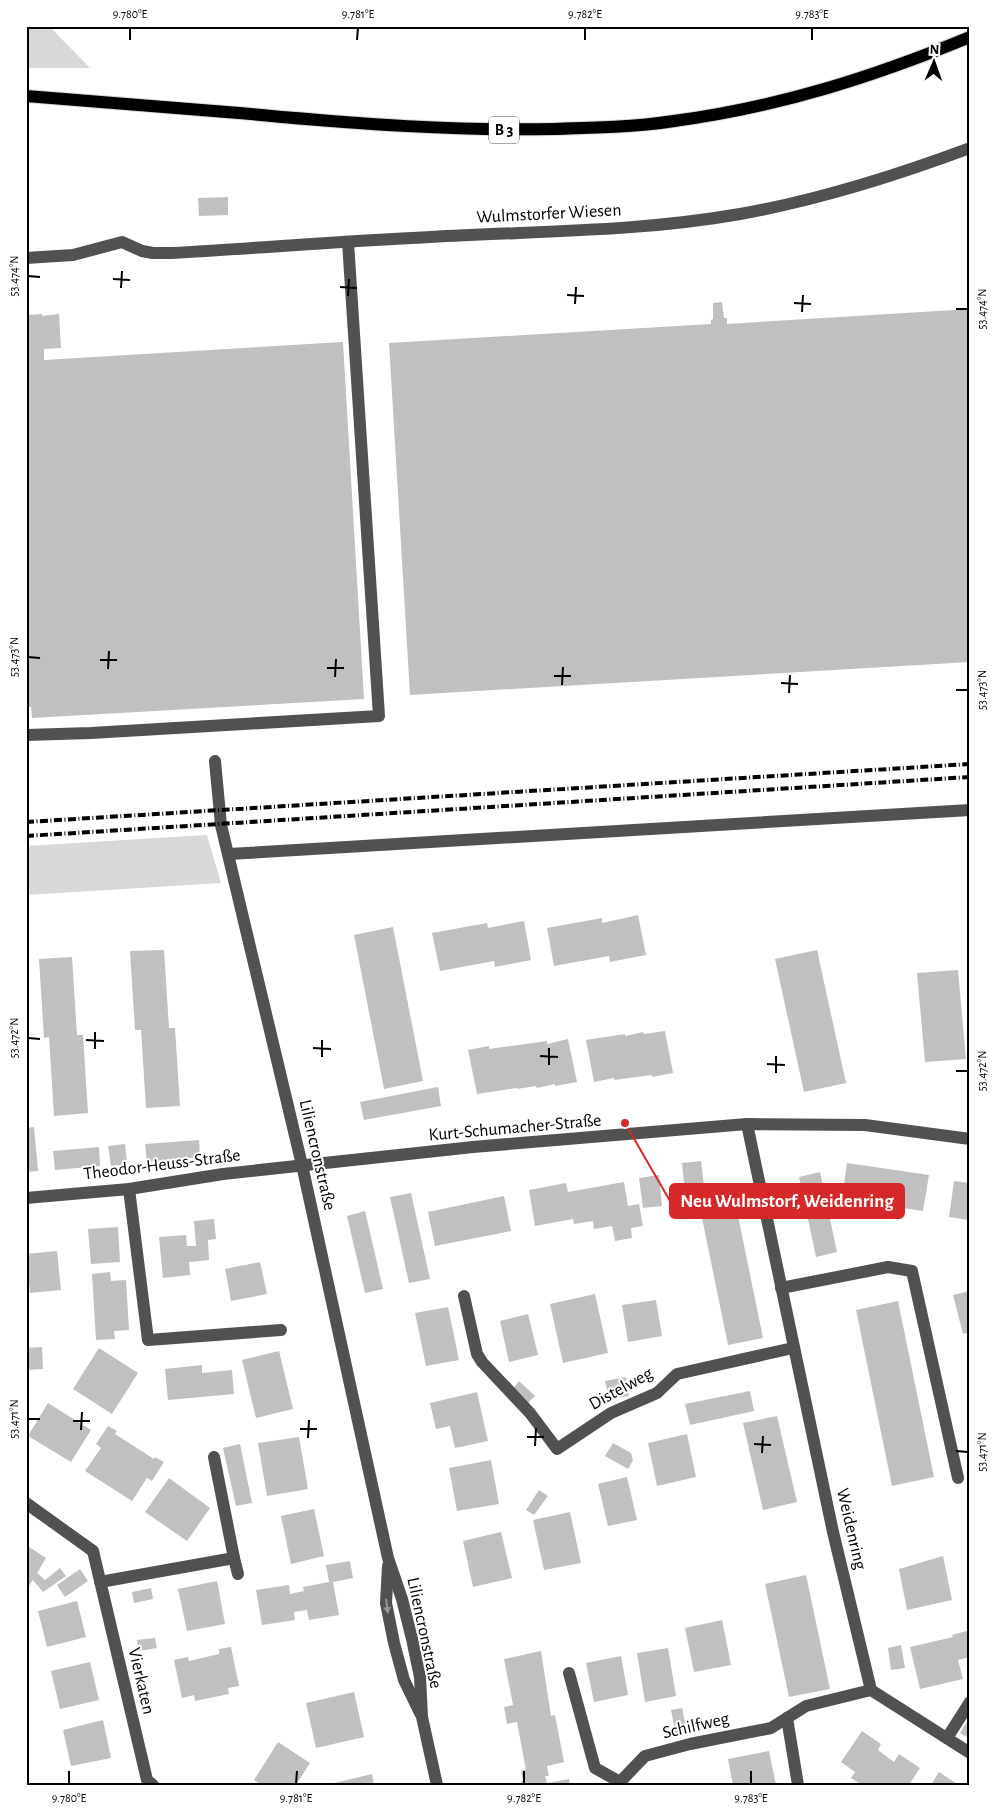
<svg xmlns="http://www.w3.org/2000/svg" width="996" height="1811" font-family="'Alegreya Sans',sans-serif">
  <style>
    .green { fill: #d8d8d8 }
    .building { fill: #c0c0c0 }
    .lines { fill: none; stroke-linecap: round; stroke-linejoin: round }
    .major-casing { stroke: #dbdbdb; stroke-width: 14 }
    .minor { stroke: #515151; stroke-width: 12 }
    .major { stroke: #000; stroke-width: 12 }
    .rail { stroke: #000; stroke-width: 4; stroke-dasharray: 8 2.5 1 2.5; stroke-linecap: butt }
    .oneway { fill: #979797 }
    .ticks { fill: none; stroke: #000; stroke-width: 2 }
    .labels { text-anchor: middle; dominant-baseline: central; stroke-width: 4; stroke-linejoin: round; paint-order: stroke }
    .shield { fill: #fff; stroke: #4c4c4c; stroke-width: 1 }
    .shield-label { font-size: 16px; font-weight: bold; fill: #000 }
    .street-label { font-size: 18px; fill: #000; stroke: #fff }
    .leader { fill: none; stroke: #d62828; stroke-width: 2 }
    .callout-dot { fill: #d62828; stroke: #fff; stroke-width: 2 }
    .callout { fill: #d62828; stroke: #d62828; stroke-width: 2 }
    .callout-label { font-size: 19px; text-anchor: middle; font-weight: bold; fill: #fff }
    .neatline { fill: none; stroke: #000; stroke-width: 2 }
    .ticks-label { font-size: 12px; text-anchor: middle; fill: #000 }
  </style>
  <rect width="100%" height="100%" fill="#fff"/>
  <g class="green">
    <path d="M26,26H49L90,68H26Z"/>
    <path d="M207,835L221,883L26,895V846Z"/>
  </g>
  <g class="building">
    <path d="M228,197V215L199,216L198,198Z"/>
    <path d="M722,302L724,318H727V324L970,309V662L410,695L389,343L711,324V320L713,319V303Z"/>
    <path d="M42,314V316L59,314L61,348L44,349V360L343,342L364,699L32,718L31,707H26V315Z"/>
    <path d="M638,915L646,955L610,962L609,956L554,966L547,928L602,918V923Z"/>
    <path d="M524,921L531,960L495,967L494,961L440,971L432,933L487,923L488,928Z"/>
    <path d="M393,927L423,1081L384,1089L354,935Z"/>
    <path d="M164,950L169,1028H175L180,1106L146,1108L141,1030H135L130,951Z"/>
    <path d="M817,950L846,1083L804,1092L775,959Z"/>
    <path d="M72,957L77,1035H83L88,1113L54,1116L49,1037L44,1038L39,959Z"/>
    <path d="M958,970L966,1059L925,1062L917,973Z"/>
    <path d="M665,1031L673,1073L652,1077V1075L614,1080V1078L594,1082L586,1040L625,1034V1036L643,1032L644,1034Z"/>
    <path d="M568,1039L577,1082L555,1086V1084L537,1088L536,1086L517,1089V1088L477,1094L468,1050L489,1046V1049L547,1041V1044Z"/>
    <path d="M438,1087L441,1106L364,1120L360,1102Z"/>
    <path d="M34,1127L38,1171L26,1172V1128Z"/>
    <path d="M199,1140L200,1157L147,1162L145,1144Z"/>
    <path d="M125,1144L127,1164L111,1166L108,1146Z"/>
    <path d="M99,1147L100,1166L55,1170L53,1151Z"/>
    <path d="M701,1161L706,1202L686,1204L682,1163Z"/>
    <path d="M847,1163L929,1175L923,1211L842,1199Z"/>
    <path d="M820,1172L837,1252L816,1257L799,1177Z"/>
    <path d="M659,1175L662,1206L643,1208L639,1178Z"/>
    <path d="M954,1181L970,1183V1220L949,1217Z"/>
    <path d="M624,1182L628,1206L639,1204L643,1226L631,1228L632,1238L615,1241L612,1226L594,1229L593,1221L574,1224L573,1219L535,1226L529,1190L566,1183L568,1192Z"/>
    <path d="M411,1193L430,1279L409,1283L390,1197Z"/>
    <path d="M504,1196L511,1231L435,1246L428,1212Z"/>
    <path d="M736,1206L763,1338L728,1345L701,1213Z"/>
    <path d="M365,1211L383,1289L365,1293L347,1216Z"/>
    <path d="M214,1219L216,1239L208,1240L209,1260L189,1262L190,1275L163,1278L159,1237L186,1235L187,1246H196L194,1221Z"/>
    <path d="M118,1227L120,1262L91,1264L88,1229Z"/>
    <path d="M57,1251L61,1290L30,1293L26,1254Z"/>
    <path d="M260,1262L267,1294L231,1301L225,1269Z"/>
    <path d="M110,1272L111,1281L126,1280L129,1330L114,1331L115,1339L96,1340L92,1274Z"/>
    <path d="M970,1291V1332L963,1334L953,1295Z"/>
    <path d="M595,1294L608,1353L563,1363L550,1304Z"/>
    <path d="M656,1300L662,1336L628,1342L622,1305Z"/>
    <path d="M898,1301L934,1477L892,1486L856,1310Z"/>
    <path d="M448,1307L459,1360L426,1366L415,1313Z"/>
    <path d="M528,1314L538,1355L509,1362L500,1321Z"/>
    <path d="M42,1347L43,1369L26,1370V1348Z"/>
    <path d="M99,1348L138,1373L112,1414L73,1389Z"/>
    <path d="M279,1351L293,1409L256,1418L242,1360Z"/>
    <path d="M202,1365V1373L232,1370L234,1394L168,1400L165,1369Z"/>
    <path d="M626,1377L629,1396L609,1399L605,1381Z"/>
    <path d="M519,1381L535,1396L527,1404L512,1390Z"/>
    <path d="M750,1391L754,1411L690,1425L685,1404Z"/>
    <path d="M477,1392L488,1441L455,1448L450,1426L436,1429L430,1403Z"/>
    <path d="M48,1403L91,1430L71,1462L28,1436Z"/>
    <path d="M777,1416L797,1502L763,1510L743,1423Z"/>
    <path d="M108,1426L117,1431L115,1434L154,1459L155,1457L164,1462L152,1481L147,1478L132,1501L85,1471L101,1448L96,1444Z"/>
    <path d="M687,1434L696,1477L657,1486L648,1443Z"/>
    <path d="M299,1437L308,1489L267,1496L258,1443Z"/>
    <path d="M613,1443L631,1453L633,1460L628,1469L605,1456Z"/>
    <path d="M240,1444L252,1503L236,1506L223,1448Z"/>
    <path d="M491,1460L499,1504L457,1511L449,1468Z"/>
    <path d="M627,1477L637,1520L608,1526L598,1484Z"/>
    <path d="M169,1478L210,1508L187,1541L145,1512Z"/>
    <path d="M539,1490L548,1496L534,1515L526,1510Z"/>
    <path d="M314,1509L324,1556L291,1564L281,1516Z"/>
    <path d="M570,1512L581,1563L544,1570L533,1520Z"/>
    <path d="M501,1532L512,1578L473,1587L463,1541Z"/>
    <path d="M26,1545L46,1558L37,1573L45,1580L60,1568L66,1576L43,1592L33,1580L26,1590Z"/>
    <path d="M943,1556L952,1600L907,1610L899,1569Z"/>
    <path d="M350,1561L353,1578L333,1582L339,1615L309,1620L307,1610L294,1612L295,1620L262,1625L256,1590L289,1585L290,1594L304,1591L303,1587L329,1582L326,1565Z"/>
    <path d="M80,1569L88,1581L65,1597L57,1585Z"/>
    <path d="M806,1575L830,1689L789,1697L765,1584Z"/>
    <path d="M217,1581L225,1624L187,1631L178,1589Z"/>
    <path d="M151,1588L153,1599L134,1603L132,1592Z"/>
    <path d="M77,1601L86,1637L47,1647L38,1611Z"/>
    <path d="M722,1620L731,1665L694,1672L685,1628Z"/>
    <path d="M970,1630V1657L958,1660L963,1679L920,1689L910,1647L953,1637L952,1635Z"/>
    <path d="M155,1638L157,1648L139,1651L137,1640Z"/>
    <path d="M901,1645L905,1668L891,1670L888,1648Z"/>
    <path d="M231,1647L239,1686L228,1688L229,1694L195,1701L194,1695L182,1698L174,1660L188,1657L189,1661L219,1654V1649Z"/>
    <path d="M668,1648L676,1696L645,1702L637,1653Z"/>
    <path d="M541,1651L551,1716L555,1715L564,1762L547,1766L549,1776H545L547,1783L569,1779L570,1785H522L521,1781L523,1780L521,1771L526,1770L517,1722L507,1724L504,1707L513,1705L504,1659Z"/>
    <path d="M621,1656L628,1695L594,1702L586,1663Z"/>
    <path d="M90,1662L99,1700L60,1709L51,1671Z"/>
    <path d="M354,1692L364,1737L316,1748L306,1703Z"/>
    <path d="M682,1708L687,1732L676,1735L671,1710Z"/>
    <path d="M970,1717V1739L960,1733Z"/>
    <path d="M103,1720L111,1758L71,1766L63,1730Z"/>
    <path d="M862,1731L881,1744L878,1750L894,1762L899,1754L920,1768L909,1785H862L851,1778L855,1772L841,1762Z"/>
    <path d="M278,1742L310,1763L296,1785H261L254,1780Z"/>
    <path d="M769,1751L776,1785H733L728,1759Z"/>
    <path d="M939,1772L954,1782L958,1785H931Z"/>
    <path d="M372,1774L374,1785H330V1784Z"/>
  </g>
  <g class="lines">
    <g class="major-casing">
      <path id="major" d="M26,96C105,102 183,108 261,115C359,124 456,131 554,129C594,128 635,127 674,121C779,107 873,77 970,37"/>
    </g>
    <g class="minor">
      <path d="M26,258L73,255L122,242L142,251L153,253H172C258,248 345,241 431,237C534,231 638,232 740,214C819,200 895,176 970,148"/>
      <path d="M26,735L91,733L379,716L348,242"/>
      <path d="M215,761L221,825L302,1165L388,1558L402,1599L412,1639L420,1677L422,1717L437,1785"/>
      <path d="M229,854L970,810"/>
      <path d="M747,1124L833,1532L871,1690L970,1753"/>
      <path d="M129,1189L148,1340L281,1330"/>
      <path d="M26,1198L129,1189L223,1174L473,1147L747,1124L865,1125L970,1139"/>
      <path d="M781,1288L888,1267L912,1271L958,1478"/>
      <path d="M464,1296L477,1354L482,1362L530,1413L557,1449L611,1413L657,1393L677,1374L793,1348"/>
      <path d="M214,1457L234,1558"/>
      <path d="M26,1503L93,1551L147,1780L153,1785"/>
      <path d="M388,1566L386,1603L394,1643L404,1680L420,1713"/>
      <path d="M100,1582L234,1558L238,1574"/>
      <path d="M569,1673L595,1768L620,1782"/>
      <path d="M787,1718L798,1785"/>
      <path d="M947,1738L970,1702"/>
      <path d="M621,1785L620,1782L645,1756L690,1744L771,1728L806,1706L871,1690"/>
    </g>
    <use href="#major" class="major"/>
    <g class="rail">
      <path d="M26,822L970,764"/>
      <path d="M26,836L970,777"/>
    </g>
  </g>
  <defs><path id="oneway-solid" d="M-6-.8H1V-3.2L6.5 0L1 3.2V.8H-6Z" transform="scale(1.25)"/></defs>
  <use class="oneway" href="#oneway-solid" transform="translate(387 1606) rotate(83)"/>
  <path class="ticks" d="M130,40V28M357,40L358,28M585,40V28M812,40V28M28,276L40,277M113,279L130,280M340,287L357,288M121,288L122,271M567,295L584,296M348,296L349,279M794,303L811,304M575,304L576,287M956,309H968M802,312L803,295M28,657L40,658M100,660H117M327,668H344M108,669L109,651M554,676H571M335,677L336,659M781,683L798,684M562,685L563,667M956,690H968M789,693L790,675M28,1038L40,1039M86,1040L104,1041M313,1048L331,1049M95,1049V1032M540,1056L558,1057M322,1057V1040M767,1064L785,1065M549,1065V1048M956,1071H968M776,1073V1056M28,1419H40M73,1421H90M300,1429H317M81,1430L82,1412M527,1437H544M308,1438L309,1420M754,1444L771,1445M535,1446L536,1428M956,1451L968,1452M762,1453L763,1436M69,1784V1771M296,1784L297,1771M524,1784V1771M751,1784V1771"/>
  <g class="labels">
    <rect class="shield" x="489" y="116.5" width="30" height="27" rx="4"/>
    <g class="shield-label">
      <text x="504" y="130">B 3</text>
    </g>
    <g class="street-label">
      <text transform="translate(549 214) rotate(-3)">Wulmstorfer Wiesen</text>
      <text transform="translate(515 1128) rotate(-5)">Kurt-Schumacher-Straße</text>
      <text transform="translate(317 1155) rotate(77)">Liliencronstraße</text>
      <text transform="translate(162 1165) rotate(-7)">Theodor-Heuss-Straße</text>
      <text transform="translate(621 1389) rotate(-29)">Distelweg</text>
      <text transform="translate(851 1529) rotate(77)">Weidenring</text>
      <text transform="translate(424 1633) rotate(78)">Liliencronstraße</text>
      <text transform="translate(141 1681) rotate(77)">Vierkaten</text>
      <text transform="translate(696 1726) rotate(-13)">Schilfweg</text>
    </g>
  </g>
  <path class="leader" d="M625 1123L670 1201"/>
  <circle class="callout-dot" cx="625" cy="1123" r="5"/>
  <rect class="callout" x="670" y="1184" width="234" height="34" rx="5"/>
  <g class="callout-label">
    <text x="787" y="1207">Neu Wulmstorf, Weidenring</text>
  </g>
  <rect width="996" height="1811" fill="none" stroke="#ffffff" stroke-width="55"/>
  <g transform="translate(934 62) rotate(2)" stroke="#ffffff" stroke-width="4" paint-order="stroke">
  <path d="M0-4L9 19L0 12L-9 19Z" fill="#000000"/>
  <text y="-8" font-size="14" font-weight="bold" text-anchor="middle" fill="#000000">N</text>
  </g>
  <rect x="28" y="28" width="940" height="1756" class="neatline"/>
  <g class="ticks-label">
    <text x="130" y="18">9.780°E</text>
    <text x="358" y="18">9.781°E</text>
    <text x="585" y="18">9.782°E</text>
    <text x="812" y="18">9.783°E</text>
    <text transform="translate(14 276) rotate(-90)" y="4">53.474°N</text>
    <text transform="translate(982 309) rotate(-90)" y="4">53.474°N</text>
    <text transform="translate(14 657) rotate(-90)" y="4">53.473°N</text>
    <text transform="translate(982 690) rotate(-90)" y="4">53.473°N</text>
    <text transform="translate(14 1038) rotate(-90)" y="4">53.472°N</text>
    <text transform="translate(982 1071) rotate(-90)" y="4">53.472°N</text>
    <text transform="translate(14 1419) rotate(-90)" y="4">53.471°N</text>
    <text transform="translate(982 1452) rotate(-90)" y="4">53.471°N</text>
    <text x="69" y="1802">9.780°E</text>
    <text x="296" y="1802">9.781°E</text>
    <text x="524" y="1802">9.782°E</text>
    <text x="751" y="1802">9.783°E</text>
  </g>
</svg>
